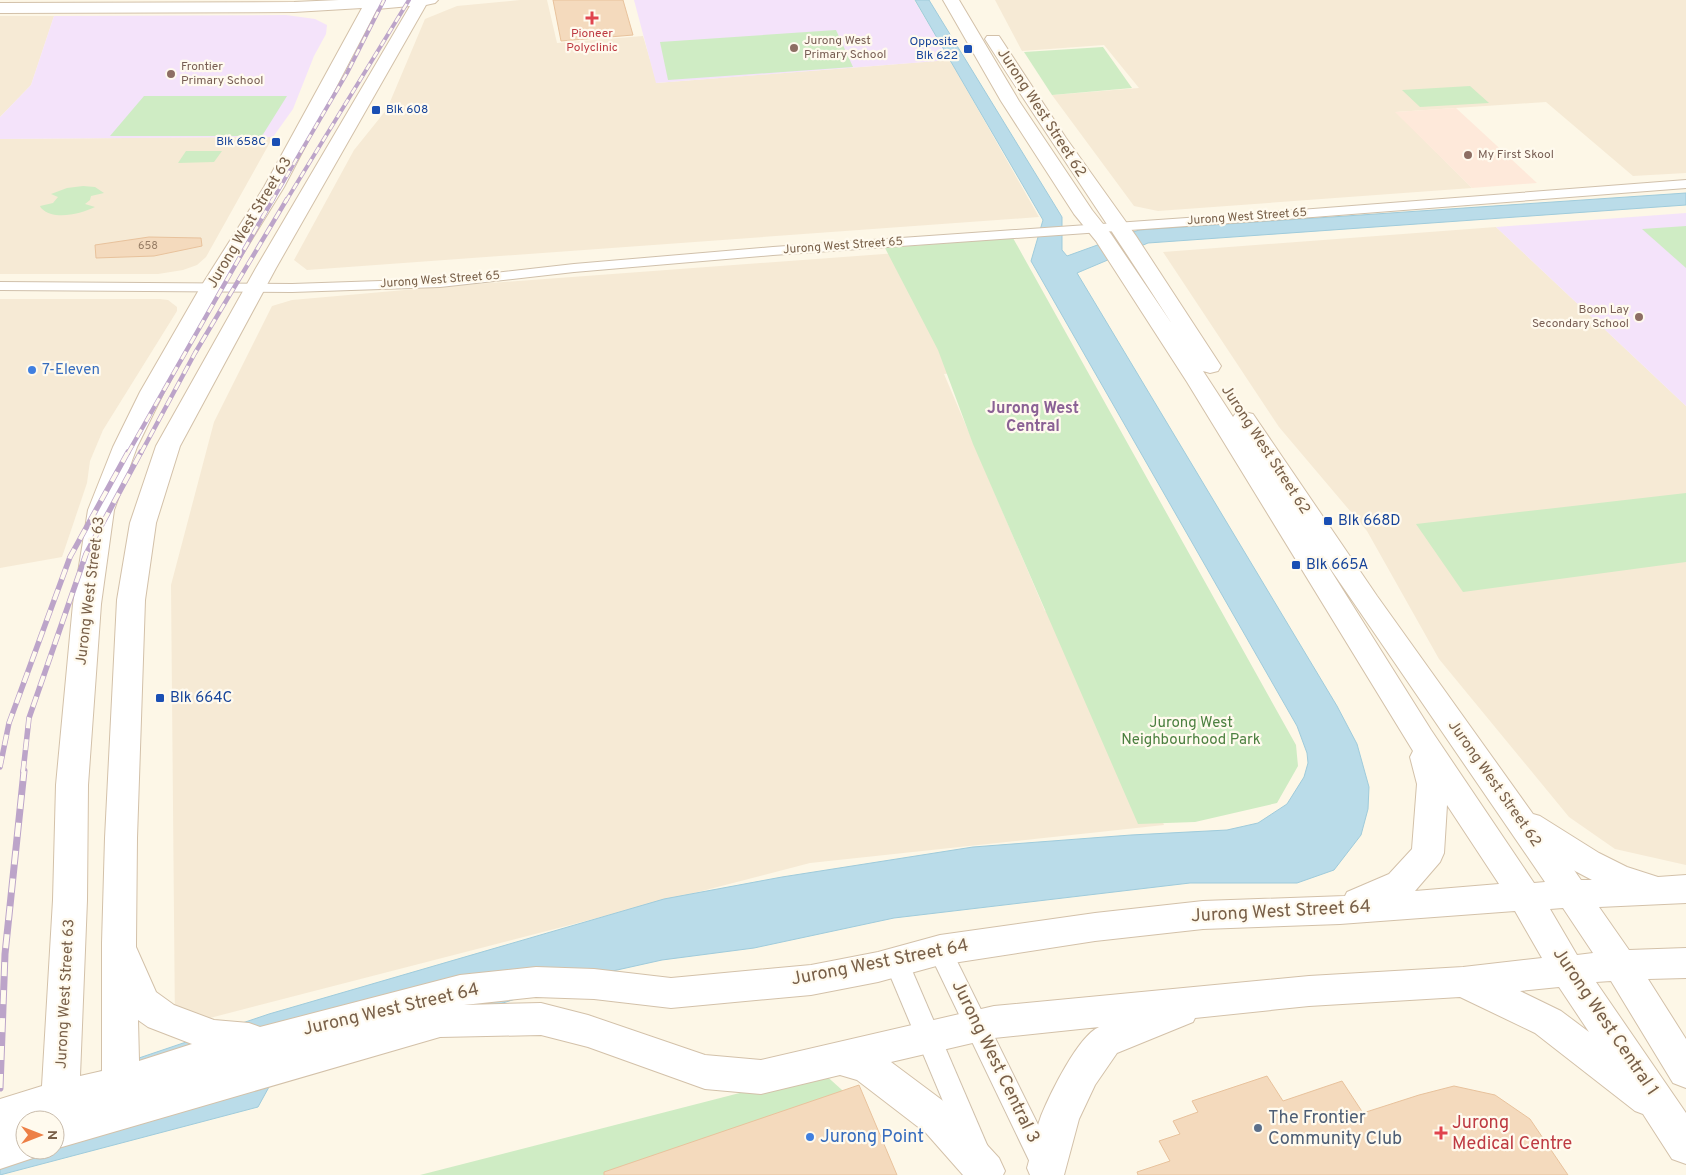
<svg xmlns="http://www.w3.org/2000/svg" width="1686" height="1175" font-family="Overpass,sans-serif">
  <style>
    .residential { fill: #f6ead5 }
    .commercial { fill: #fee9da }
    .education { fill: #f4e3fa }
    .green { fill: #cfecc4 }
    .water { fill: #badce9; stroke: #9fcbdb; fill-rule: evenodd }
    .building { fill: #f4dabd; stroke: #e8c29c }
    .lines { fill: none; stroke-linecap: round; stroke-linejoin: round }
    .street-casing { stroke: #d0c0ab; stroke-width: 2 }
    .secondary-casing { stroke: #d3c1a9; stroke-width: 2 }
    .street { fill: #fff; fill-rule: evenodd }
    .secondary { fill: #fff; fill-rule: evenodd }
    .rail-far3-casing { stroke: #bca4c9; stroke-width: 4 }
    .rail-far2-casing { stroke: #bca4c9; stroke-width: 4.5 }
    .rail-far1-casing { stroke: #bca4c9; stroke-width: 5.5 }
    .rail-casing { stroke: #bca4c9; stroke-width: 7 }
    .rail-far3 { stroke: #fffaee; stroke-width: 2.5; stroke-dasharray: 7; stroke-linecap: butt }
    .rail-far2 { stroke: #fffaee; stroke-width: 3; stroke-dasharray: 9; stroke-linecap: butt }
    .rail-far1 { stroke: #fffaee; stroke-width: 4; stroke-dasharray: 11; stroke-linecap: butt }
    .rail { stroke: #fffaee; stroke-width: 5; stroke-dasharray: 14; stroke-linecap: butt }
    .health-dot { fill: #e0444e; stroke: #fffaee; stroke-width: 2 }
    .education-dot { fill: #8d6e63; stroke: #fffaee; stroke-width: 2 }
    .transit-dot { fill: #1a4fb4; stroke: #fffaee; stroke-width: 2 }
    .shop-dot { fill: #3f7fe0; stroke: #fffaee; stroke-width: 2 }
    .service-dot { fill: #5c6f8a; stroke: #fffaee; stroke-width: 2 }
    .labels { text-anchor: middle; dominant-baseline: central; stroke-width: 4.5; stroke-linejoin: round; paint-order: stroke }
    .far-number-label { font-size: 11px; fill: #987e66 }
    .far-health-label { font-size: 12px; fill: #be3a42; stroke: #fffaee }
    .far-education-label { font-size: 12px; fill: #785e54; stroke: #fffaee; text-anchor: start }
    .far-transit-label { font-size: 12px; fill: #164399; stroke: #fffaee; text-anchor: end }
    .far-street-label { font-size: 12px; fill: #796049; stroke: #fffaee }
    .street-label { font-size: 15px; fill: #796049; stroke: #fffaee }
    .shop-label { font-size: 15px; fill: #366cbe; stroke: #fffaee; text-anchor: start }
    .transit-label { font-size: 15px; fill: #164399; stroke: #fffaee; text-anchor: start }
    .park-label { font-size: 15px; fill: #4c8040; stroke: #fffaee }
    .neighbourhood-label { font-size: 16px; font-weight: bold; fill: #8a6195; stroke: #fffaee }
    .near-street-label { font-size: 18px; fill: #796049; stroke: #fffaee }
    .near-service-label { font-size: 18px; fill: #4e5e75; stroke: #fffaee; text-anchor: start }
    .near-health-label { font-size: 18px; fill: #be3a42; stroke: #fffaee; text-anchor: start }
    .near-shop-label { font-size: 18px; fill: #366cbe; stroke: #fffaee; text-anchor: start }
  </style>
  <rect width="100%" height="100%" fill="#fdf7e7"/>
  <g class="residential">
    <path d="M520,0H547L557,43L643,36L657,83L950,60L1039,217L307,270L294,260L354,150L387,109L425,19L457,6Z"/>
    <path d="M995,0H1686V173L1633,176L1546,102L1396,112L1472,188L1158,211L1134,206L1052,95L1139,88L1104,45L1022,51Z"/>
    <path d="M0,16H54L31,85L0,117Z"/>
    <path d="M273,137L206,257L197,265L183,270L158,274H0V139Z"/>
    <path d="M1496,227L1686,406V865L1615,849L1569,817L1439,659L1367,531L1279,427L1163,252Z"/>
    <path d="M911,252L963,372L944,374L1045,611L1068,609L1164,825L810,863L175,1027L171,585L214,422L272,306L292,300L450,286Z"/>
    <path d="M0,299H160L168,300L177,307V311L103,430L90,461L87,483L62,557L0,568Z"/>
  </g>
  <path class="commercial" d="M1456,108L1537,183L1472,188L1395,112Z"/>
  <g class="education">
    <path d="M634,0H914L950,60L656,83Z"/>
    <path d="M286,15L315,19L327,25L326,34L314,56L293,109L273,137L0,139V117L31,85L54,16Z"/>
    <path d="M1686,213V406L1496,227Z"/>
  </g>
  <g class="green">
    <path d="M836,30L853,67L668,80L660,42Z"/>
    <path d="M1103,47L1132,88L1052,95L1024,52Z"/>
    <path d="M1470,86L1489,103L1420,107L1402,90Z"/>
    <path d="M144,96H287L262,136H110Z"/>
    <path d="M186,151H222L214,162L178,163Z"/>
    <path d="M83,186L95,187L104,193L91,196L90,200L85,204L95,207C80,214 54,221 41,208L40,206L53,203L58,197L51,194L67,188Z"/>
    <path d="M1686,226V268L1642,229Z"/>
    <path d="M1013,238L1296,745L1298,766L1277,803L1195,822L1138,824L973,444L938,350L885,248Z"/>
    <path d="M1686,493V562L1463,592L1416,524Z"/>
    <path d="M822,1072L852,1099L627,1175H420Z"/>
  </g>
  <path class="water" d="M915,0H929L1062,217V250L1067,256L1139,230L1686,193V205L1148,243L1077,273L1337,706L1357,744L1369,787L1368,809L1361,835L1334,870L1297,883H1190L894,918L754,948L662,960L581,978L275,1076L258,1107L0,1175V1105L269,1014L664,899L782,877L973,847L1131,835L1227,830L1258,823L1287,804L1304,777L1308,763L1307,753L1297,726L1031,261L1043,220ZM25,1120H55V1150H25Z"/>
  <g class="building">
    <path d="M553,0H623L633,35L561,41Z"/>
    <path d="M149,237L201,238L202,246L154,256L96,258L95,245Z"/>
    <path d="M1267,1076L1283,1101L1342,1081L1363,1113L1419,1095L1454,1086L1495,1095L1530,1119L1568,1175H1138L1137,1172L1170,1161L1159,1141L1180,1134L1173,1121L1198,1112L1192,1101Z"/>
    <path d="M859,1085L897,1175H604V1172Z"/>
  </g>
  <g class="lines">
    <g class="street-casing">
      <g id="street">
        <path d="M1686,180V188L1313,217L773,255L574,272L440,287L292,292L0,290V282L292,284L440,279L574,264L773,247L1313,209Z"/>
        <path d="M940,940L948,943L1063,1175H1036L928,950L932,943Z"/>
        <path d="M896,951L904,954L908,961L1000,1175H974L884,961L888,954Z"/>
      </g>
    </g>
    <g class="secondary-casing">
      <path id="secondary" d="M339,0H438L435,3L426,5L276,268L180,446L156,523L145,600L137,838L136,943V947L156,992L174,1005L214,1020L249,1023L260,1027L460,975L536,967L594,969L671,978L811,965L878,952L940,935L1095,913L1203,901L1345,896L1347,892L1389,874L1412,849L1417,784L1410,757L1413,751L1187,382L1096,241L1074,214L1001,101L943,0H959L1019,101L1092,210L1111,234L1172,324C1111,228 1046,135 985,39L987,36H999L1066,138L1136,236L1221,366L1218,371L1210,373L1203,371L1233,417L1235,414L1244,412L1253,414L1377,596L1533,814L1540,816L1599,853L1627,867L1658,877L1686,875V903L1599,907L1629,950L1686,948V978L1648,979L1686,1039V1088L1673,1083L1611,981L1596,982L1686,1113V1164L1672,1159L1643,1114L1635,1111L1535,1033L1460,997L1309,1006L1195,1018L1193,1022L1117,1053L1095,1085L1079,1119L1064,1175H1030L1027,1168C1032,1151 1035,1132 1041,1116C1050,1094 1078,1036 1099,1027L994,1038L891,1062L954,1109L999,1158L1005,1171L1003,1175H963L926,1133L857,1080L840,1075L761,1094L705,1089L588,1047L541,1035L440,1037L55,1149V1120H25V1150H41L39,1156L0,1169V1099L42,1086L53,900L56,785L73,604L88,510L113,447L140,392L200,288L264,187L362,8L294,12L0,13V3L294,2ZM410,6L256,268L156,446L130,523L117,600L105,838L102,943V1071L80,1076L87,900L88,785L101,604L114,510L137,447L164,392L222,288L284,187L377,9ZM1321,555L1545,882L1534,883L1431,730ZM1447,805L1499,884L1415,891L1440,862L1444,853ZM1574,870L1575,871L1592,880H1581ZM1563,908L1593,953L1577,955L1550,909ZM1515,911L1542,958L1463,967L1309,976L994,1006L761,1060L705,1055L588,1015L541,1003L464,1005L536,997L594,999L671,1008L811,995L878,982L940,965L1095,941L1203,929L1340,924ZM1559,987L1589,1032L1561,1011L1520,991ZM138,1020L148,1027L192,1044L139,1061Z"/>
    </g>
    <use href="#street" class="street"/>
    <use href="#secondary" class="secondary"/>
    <g class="rail-far3-casing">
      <g id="rail-far3">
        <path d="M272,201L347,73L384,0"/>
        <path d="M286,201L409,0"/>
      </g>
    </g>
    <g class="rail-far2-casing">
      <g id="rail-far2">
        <path d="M128,453L273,199"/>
        <path d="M141,453L195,353L287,199"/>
      </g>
    </g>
    <g class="rail-far1-casing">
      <g id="rail-far1">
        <path d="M0,767L9,723L70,557L128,452"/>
        <path d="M23,772L29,718L86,554L141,452"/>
      </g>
    </g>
    <g class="rail-casing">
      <path id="rail" d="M0,1088L5,954L24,771"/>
    </g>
    <use href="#rail-far3" class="rail-far3"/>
    <use href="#rail-far2" class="rail-far2"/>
    <use href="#rail-far1" class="rail-far1"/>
    <use href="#rail" class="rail"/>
  </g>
  <g class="health-dot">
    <path d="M589.5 10.5h5v5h5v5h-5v5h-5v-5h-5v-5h5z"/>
    <path d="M1438.5 1125.5h5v5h5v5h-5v5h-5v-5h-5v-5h5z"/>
  </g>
  <g class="education-dot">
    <circle cx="794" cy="48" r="5"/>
    <circle cx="171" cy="74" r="5"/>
    <circle cx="1468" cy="155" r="5"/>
    <circle cx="1639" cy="317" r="5"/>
  </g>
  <g class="transit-dot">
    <rect x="963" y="44" width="10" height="10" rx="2.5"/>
    <rect x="371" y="105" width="10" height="10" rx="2.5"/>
    <rect x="271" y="137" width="10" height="10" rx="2.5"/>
    <rect x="1323" y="516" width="10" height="10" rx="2.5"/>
    <rect x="1291" y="560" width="10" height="10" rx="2.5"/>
    <rect x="155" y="693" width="10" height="10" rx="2.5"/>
  </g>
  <g class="shop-dot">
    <circle cx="32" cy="370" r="5"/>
    <circle cx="810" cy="1137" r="5"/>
  </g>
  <circle class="service-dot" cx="1258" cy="1128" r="5"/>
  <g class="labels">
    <g class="far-number-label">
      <text x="148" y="246">658</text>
    </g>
    <g class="far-health-label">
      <text x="592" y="34">Pioneer<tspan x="592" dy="14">Polyclinic</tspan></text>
    </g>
    <g class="far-education-label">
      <text x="804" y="41">Jurong West<tspan x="804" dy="14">Primary School</tspan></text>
      <text x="181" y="67">Frontier<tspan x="181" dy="14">Primary School</tspan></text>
      <text x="1478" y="155">My First Skool</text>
      <text x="1629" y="310" text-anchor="end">Boon Lay<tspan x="1629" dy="14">Secondary School</tspan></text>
    </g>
    <g class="far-transit-label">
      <text x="958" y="42">Opposite<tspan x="958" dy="14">Blk 622</tspan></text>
      <text x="386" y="110" text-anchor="start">Blk 608</text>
      <text x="266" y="142">Blk 658C</text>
    </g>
    <g class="far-street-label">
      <text transform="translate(1247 217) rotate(-4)">Jurong West Street 65</text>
      <text transform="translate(843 246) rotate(-4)">Jurong West Street 65</text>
      <text transform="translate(440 280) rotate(-4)">Jurong West Street 65</text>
    </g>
    <g class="street-label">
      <text transform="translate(1041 113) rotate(57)">Jurong West Street 62</text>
      <text transform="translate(250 223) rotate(-59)">Jurong West Street 63</text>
      <text transform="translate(1265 450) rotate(57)">Jurong West Street 62</text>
      <text transform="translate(91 591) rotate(-83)">Jurong West Street 63</text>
      <text transform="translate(1494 784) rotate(55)">Jurong West Street 62</text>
      <text transform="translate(66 994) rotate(-87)">Jurong West Street 63</text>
    </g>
    <g class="shop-label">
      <text x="42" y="370">7-Eleven</text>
    </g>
    <g class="transit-label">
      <text x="1338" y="521">Blk 668D</text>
      <text x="1306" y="565">Blk 665A</text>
      <text x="170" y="698">Blk 664C</text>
    </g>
    <g class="park-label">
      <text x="1191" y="723">Jurong West<tspan x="1191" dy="17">Neighbourhood Park</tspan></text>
    </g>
    <g class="neighbourhood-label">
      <text x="1033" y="409">Jurong West<tspan x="1033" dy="18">Central</tspan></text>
    </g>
    <g class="near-street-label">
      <text transform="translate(1281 912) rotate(-3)">Jurong West Street 64</text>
      <text transform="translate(880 963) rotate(-11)">Jurong West Street 64</text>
      <text transform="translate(391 1010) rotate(-13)">Jurong West Street 64</text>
      <text transform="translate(1605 1022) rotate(56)">Jurong West Central 1</text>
      <text transform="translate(995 1062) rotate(64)">Jurong West Central 3</text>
    </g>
    <g class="near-service-label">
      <text x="1268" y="1118">The Frontier<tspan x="1268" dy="21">Community Club</tspan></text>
    </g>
    <g class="near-health-label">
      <text x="1452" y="1123">Jurong<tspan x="1452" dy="21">Medical Centre</tspan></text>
    </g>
    <g class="near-shop-label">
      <text x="820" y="1137">Jurong Point</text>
    </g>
  </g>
  <g transform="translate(40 1135) rotate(90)"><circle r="24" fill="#fffaee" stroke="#c9bcac"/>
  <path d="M0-4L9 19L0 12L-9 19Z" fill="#ed7f46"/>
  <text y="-8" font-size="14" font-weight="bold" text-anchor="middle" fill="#796049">N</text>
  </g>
</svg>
